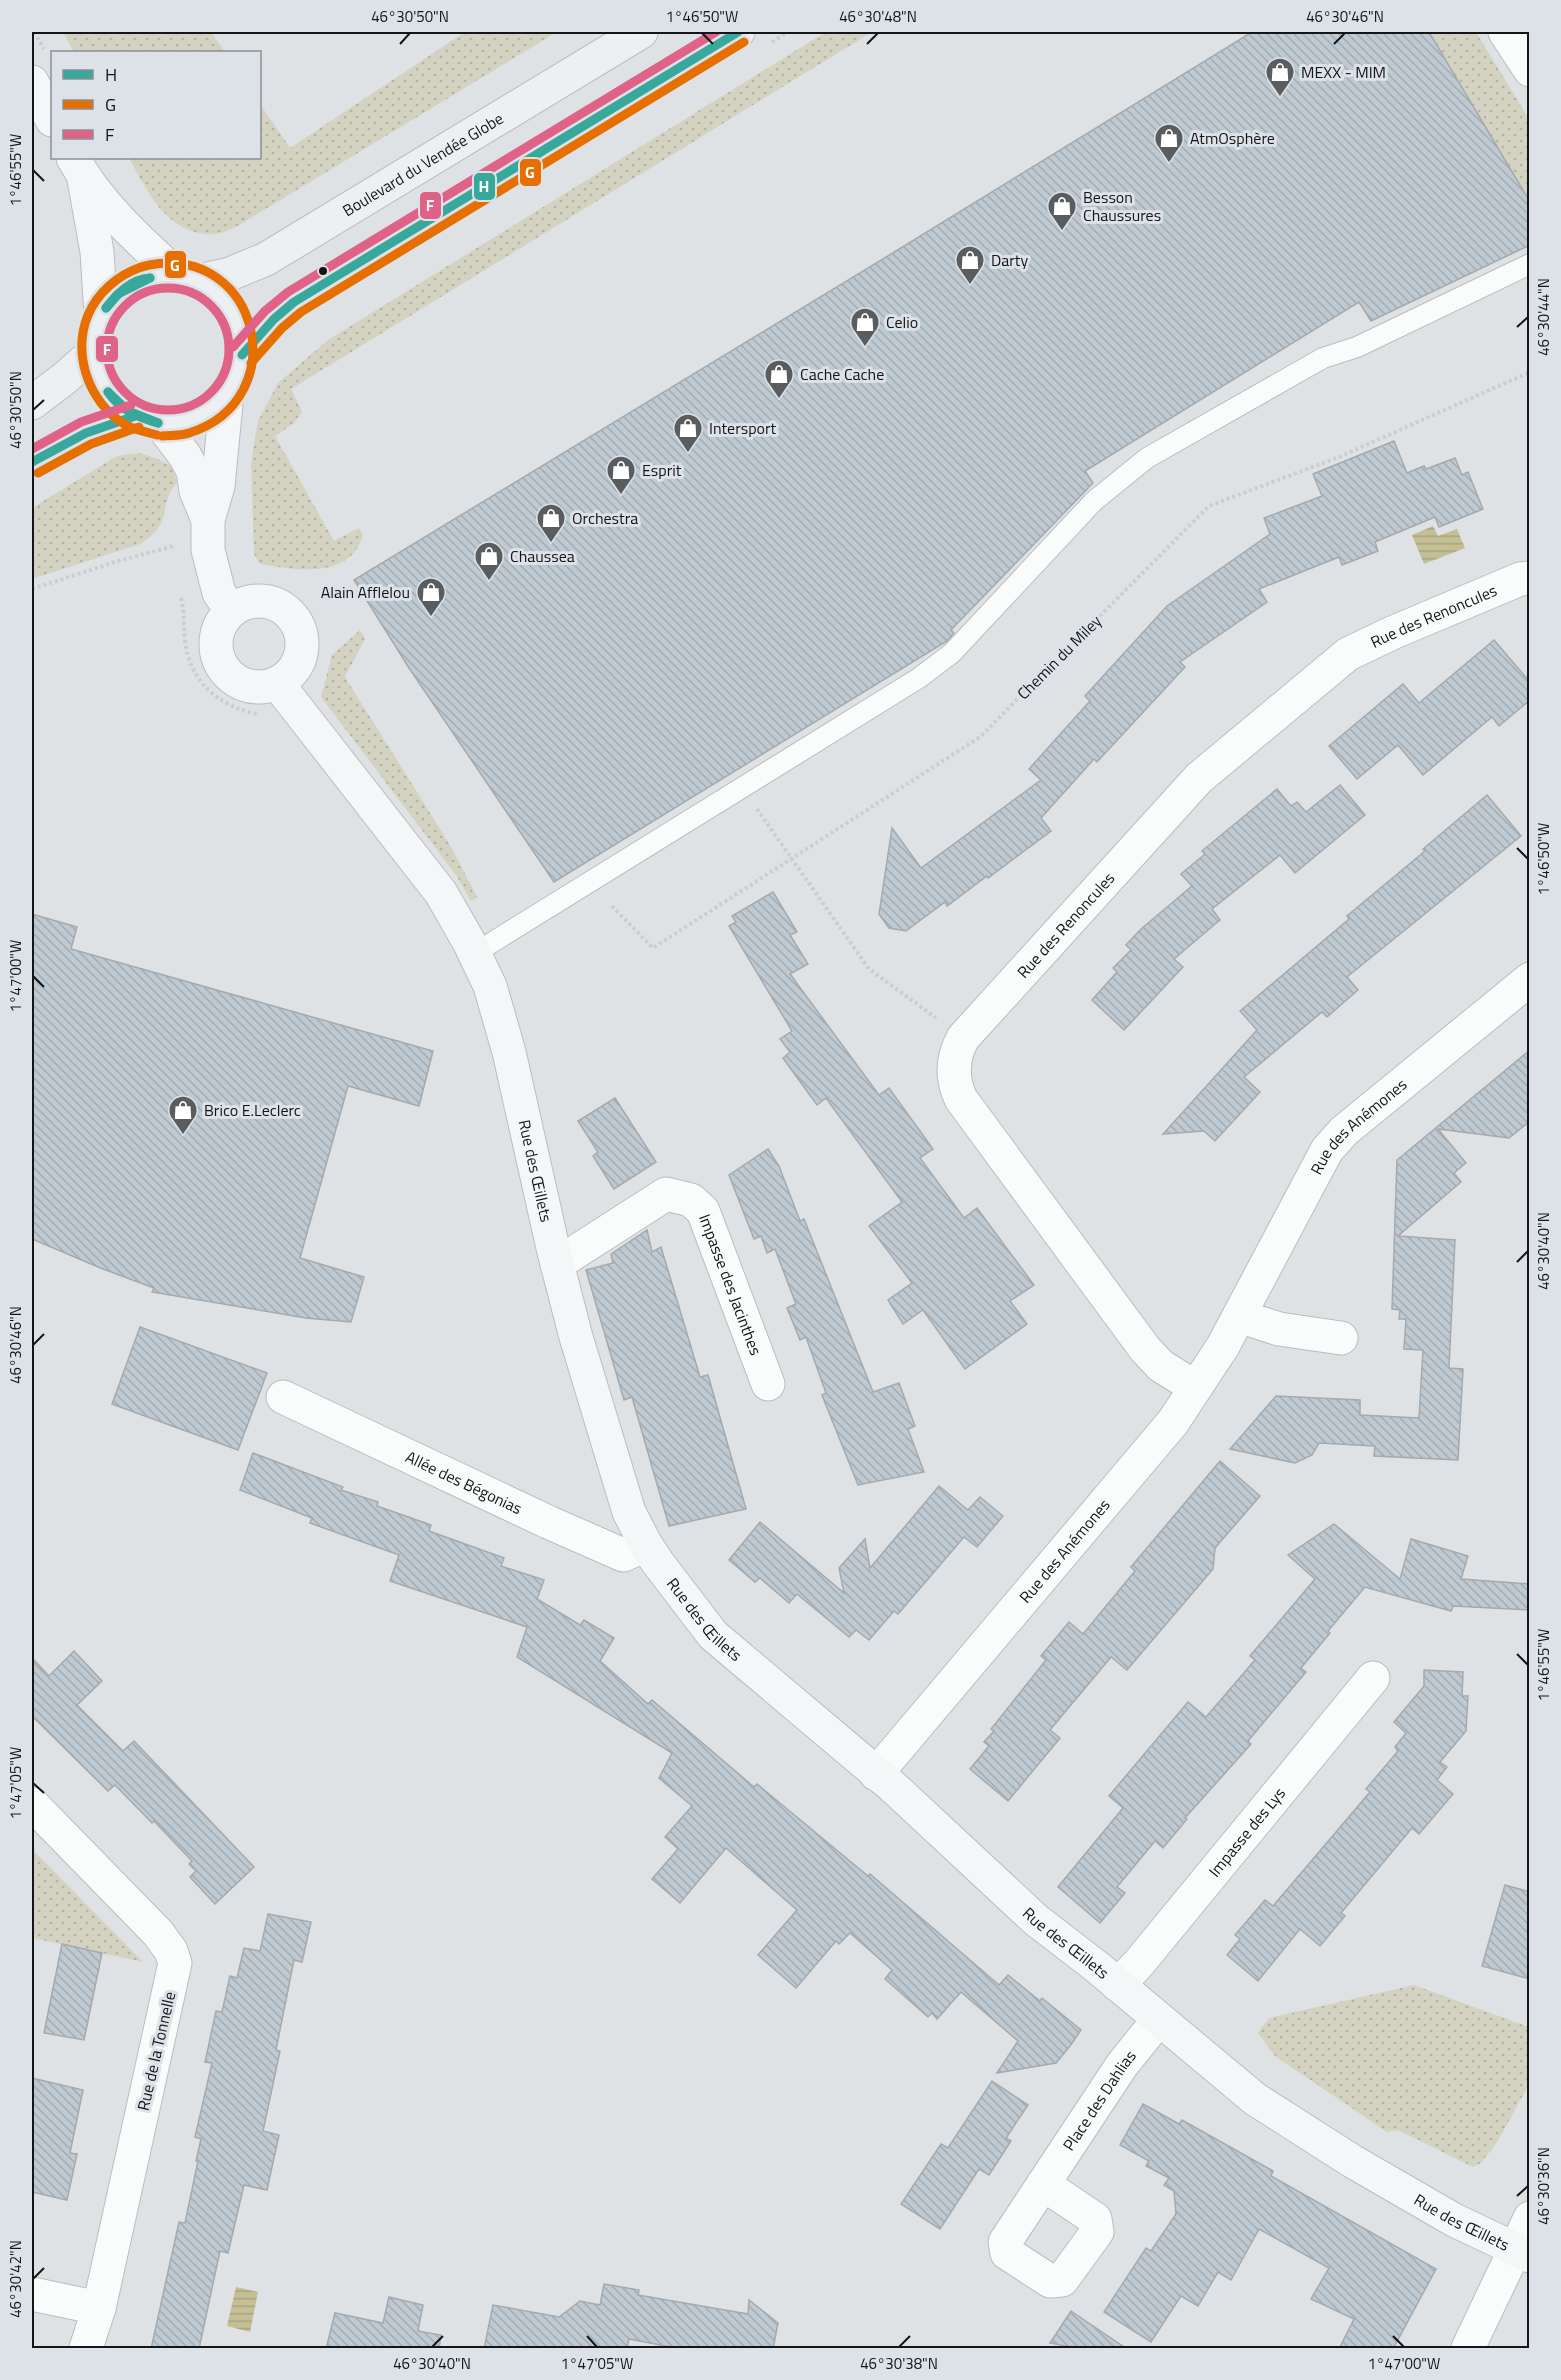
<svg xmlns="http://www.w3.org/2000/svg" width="1561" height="2380" font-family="'Titillium Web',sans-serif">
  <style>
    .grass { fill: url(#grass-dots) }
    .water { fill: url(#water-rules) }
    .building { fill: url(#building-back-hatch); stroke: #a7a9ab; stroke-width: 1.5 }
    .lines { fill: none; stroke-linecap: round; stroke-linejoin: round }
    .lane-casing { stroke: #bbbdbf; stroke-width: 22 }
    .street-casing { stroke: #bbbdbf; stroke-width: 35 }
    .secondary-casing { stroke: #bbbdbf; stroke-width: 35 }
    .primary-casing { stroke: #bcbdbe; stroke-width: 35 }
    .path { stroke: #cccdce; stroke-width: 4; stroke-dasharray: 3 3; stroke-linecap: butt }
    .lane { stroke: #fafbfb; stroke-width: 20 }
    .street { stroke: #fafbfb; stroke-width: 33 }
    .secondary { stroke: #f4f6f7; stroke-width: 33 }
    .primary { stroke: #edf0f3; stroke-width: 33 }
    .bus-1-casing { stroke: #dce2e8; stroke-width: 14 }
    .bus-2-casing { stroke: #dce2e8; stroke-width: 14 }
    .bus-3-casing { stroke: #dce2e8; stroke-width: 14 }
    .bus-1 { stroke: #37a89b; stroke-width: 9 }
    .bus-2 { stroke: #e76f00; stroke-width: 9 }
    .bus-3 { stroke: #e06287; stroke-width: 9 }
    .ticks { fill: none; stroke: #131517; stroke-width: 2 }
    .bus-dot { fill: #131517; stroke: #dce2e8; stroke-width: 2 }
    .labels { text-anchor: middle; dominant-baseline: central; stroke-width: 6; stroke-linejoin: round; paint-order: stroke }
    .poi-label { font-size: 16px; fill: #131517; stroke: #dce2e8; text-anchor: start }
    .street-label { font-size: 16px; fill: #131517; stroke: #dce2e8 }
    .line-badge { stroke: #dce2e8; stroke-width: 2 }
    .badge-label { font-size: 16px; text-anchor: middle; font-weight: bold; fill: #fff }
    .neatline { fill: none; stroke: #131517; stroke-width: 2 }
    .ticks-label { font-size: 15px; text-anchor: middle; fill: #131517 }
  </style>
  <defs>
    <pattern id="grass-dots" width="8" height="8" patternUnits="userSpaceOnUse" patternTransform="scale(1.5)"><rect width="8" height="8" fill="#d4d2c0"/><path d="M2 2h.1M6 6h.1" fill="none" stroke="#b5b3a4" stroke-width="1.8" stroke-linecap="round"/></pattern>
    <pattern id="water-rules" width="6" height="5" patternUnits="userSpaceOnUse" patternTransform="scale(1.5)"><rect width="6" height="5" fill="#c5bf96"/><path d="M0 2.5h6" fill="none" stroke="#a8a381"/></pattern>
    <pattern id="building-back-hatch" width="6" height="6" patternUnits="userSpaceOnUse" patternTransform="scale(1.5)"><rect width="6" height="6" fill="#bec9d2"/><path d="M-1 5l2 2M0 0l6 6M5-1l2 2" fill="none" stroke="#a2acb4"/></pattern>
  </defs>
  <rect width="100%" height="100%" fill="#dfe2e5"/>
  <g class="grass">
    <path d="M63,32H211L225,52H74Z"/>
    <path d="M465,32H557L236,227C229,230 221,234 214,234C168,236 147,191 129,158H260V104L290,148Z"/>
    <path d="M826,32H872L291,389L302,412L294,423L275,436L334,541L359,528L363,536C349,580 295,570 260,564L254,554L251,463L258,421L278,383L328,340Z"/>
    <path d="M1429,32H1476L1529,119V202Z"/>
    <path d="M139,453L158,459L171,466L177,482C157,505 175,523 140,544L32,579V508L117,456Z"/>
    <path d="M360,630L365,639L345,677L450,845L477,897L471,901L456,875L321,697L332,655Z"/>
    <path d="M32,1849L143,1962L32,1938Z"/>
    <path d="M1414,1985L1529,2027V2084L1498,2141L1481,2163L1473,2167L1398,2130L1387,2132L1275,2056L1258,2033L1269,2018Z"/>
  </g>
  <g class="water">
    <path d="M1433,526L1438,536L1457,529L1465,548L1424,564L1412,535Z"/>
    <path d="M236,2287L258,2292L250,2332L227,2326Z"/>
  </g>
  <g class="building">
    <path d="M1252,32H1429L1530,202V245L1371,321L1359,302L1085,471L1093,483L951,630L954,633L947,641L554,882L409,668L354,580L896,251Z"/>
    <path d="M1394,441L1407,473L1424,466L1426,469L1455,458L1462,475L1468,472L1483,509L1439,527L1435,517L1375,542L1378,551L1342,565L1339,557L1259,589L1267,602L1180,662L1185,667L1097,762L1094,759L1041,818L1051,831L988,878L987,876L947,906L945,902L906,931L889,928L879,914L892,828L921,868L1041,780L1029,769L1090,701L1085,696L1167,606L1270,534L1264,518L1322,496L1313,474Z"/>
    <path d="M1494,640L1530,682V700L1499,726L1492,717L1423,775L1398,745L1357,779L1329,746L1403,684L1419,703Z"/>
    <path d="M1340,785L1365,815L1295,873L1280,855L1212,909L1220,920L1174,959L1183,967L1124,1030L1092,1000L1117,972L1113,968L1131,950L1126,945L1141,929L1192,886L1181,874L1205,854L1202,851L1277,789L1291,806L1297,802L1306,812Z"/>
    <path d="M1487,795L1521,836L1347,977L1358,990L1327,1017L1322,1012L1244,1077L1260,1092L1215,1141L1204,1131L1163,1134L1257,1030L1240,1011L1349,919L1347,916L1425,851L1423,849Z"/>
    <path d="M773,892L797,932L790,935L808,964L790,974L879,1095L889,1088L933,1149L920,1158L964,1218L977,1208L1034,1285L1010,1301L1027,1324L965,1369L923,1310L903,1324L888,1300L912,1283L869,1226L902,1202L826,1098L817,1105L783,1058L790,1052L780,1039L792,1031L729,926L736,922L732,916Z"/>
    <path d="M32,914L77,927L71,949L433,1051L419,1106L348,1086L300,1258L364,1277L351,1322L306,1318L152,1292L154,1288L103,1269L32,1239Z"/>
    <path d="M1530,1050V1121L1509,1138L1438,1129L1466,1163L1454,1173L1461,1182L1398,1236L1455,1240L1449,1368L1463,1369L1458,1460L1374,1456L1375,1446L1319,1443L1312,1455L1295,1463L1230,1449L1276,1396L1360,1400V1415L1419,1418L1423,1350L1404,1349L1406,1319H1399L1400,1310L1392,1309L1397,1160Z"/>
    <path d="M615,1098L656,1162L614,1189L593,1156L598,1152L578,1121Z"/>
    <path d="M768,1149L779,1166L800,1221L804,1219L873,1392L899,1383L915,1426L908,1429L924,1472L858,1485L822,1395L826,1393L806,1337L800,1340L787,1308L796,1304L775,1249L767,1253L761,1236L754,1239L729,1175Z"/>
    <path d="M647,1230L652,1252L661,1247L700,1377L708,1375L746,1509L669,1526L632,1397L624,1400L586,1270L613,1263L611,1254Z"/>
    <path d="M140,1327L267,1373L238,1450L112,1404Z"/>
    <path d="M253,1453L343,1487L341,1490L378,1502L377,1506L431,1525L429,1531L504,1558L501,1566L544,1580L537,1599L580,1625L584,1620L614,1638L600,1661L648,1704L652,1700L754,1787L757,1784L868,1876L870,1874L999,1985L1008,1975L1040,2001L1042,1998L1081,2030L1070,2046L1056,2063L997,2073L1018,2041L961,1992L937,2019L932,2013L928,2017L885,1979L892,1970L850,1933L839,1944L836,1941L796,1988L758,1955L797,1910L726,1848L680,1903L652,1879L678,1849L665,1837L692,1806L659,1778L672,1753L517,1657L527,1627L390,1581L399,1555L310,1523L312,1518L240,1490Z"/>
    <path d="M1220,1461L1260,1496L1215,1548L1213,1569L1127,1670L1111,1657L1050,1730L1060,1738L1008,1801L970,1769L989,1746L984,1742L994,1731L991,1729L1046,1660L1041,1656L1069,1622L1083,1634L1135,1571L1131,1567Z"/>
    <path d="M939,1486L968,1510L980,1497L1003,1516L977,1547L964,1537L898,1614L894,1611L869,1640L856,1630L849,1637L797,1594L789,1603L760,1578L755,1582L729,1560L760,1522L844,1593L839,1568L865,1539L870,1568Z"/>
    <path d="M1334,1524L1400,1579L1411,1539L1468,1556L1461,1579L1530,1584V1610L1453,1606L1451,1611L1365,1587L1328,1631L1330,1633L1301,1668L1306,1672L1248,1741L1251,1744L1185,1818L1187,1819L1163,1848L1155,1841L1117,1887L1125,1893L1100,1923L1058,1887L1123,1808L1109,1796L1188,1702L1206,1717L1255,1660L1250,1656L1315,1579L1288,1555Z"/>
    <path d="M74,1651L102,1681L77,1705L123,1751L134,1741L254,1867L215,1904L190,1877L196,1871L189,1864L192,1861L154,1821L152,1823L115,1785L108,1791L32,1716V1658L49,1676Z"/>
    <path d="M1424,1670L1463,1672L1462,1696H1468L1466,1731L1440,1762L1447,1767L1437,1780L1453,1794L1419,1834L1412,1828L1341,1913L1345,1916L1320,1946L1300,1929L1258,1981L1227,1955L1240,1939L1235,1935L1265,1900L1273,1906L1370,1792L1366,1789L1398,1751L1395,1747L1406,1733L1394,1722L1424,1686Z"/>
    <path d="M1505,1885L1530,1892V1979L1482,1966Z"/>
    <path d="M268,1914L311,1922L302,1962L294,1960L276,2050L280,2051L263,2131L279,2135L267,2190L244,2185L228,2253L220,2251L199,2349H151L179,2222L185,2223L198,2161H196L201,2139L195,2137L212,2063L205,2062L216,2011L222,2012L230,1976L237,1978L244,1948L260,1951Z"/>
    <path d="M62,1944L102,1953L84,2040L44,2033Z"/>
    <path d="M32,2078L83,2090L70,2153L77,2154L67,2200L32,2192Z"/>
    <path d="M992,2081L1028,2105L1006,2138L1011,2141L989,2175L979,2169L940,2229L901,2204L941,2144L948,2148Z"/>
    <path d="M1143,2104L1179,2124L1182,2120L1273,2171L1271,2176L1436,2269L1393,2349H1339L1354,2319L1311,2299L1329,2268L1259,2229L1231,2280L1218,2272L1198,2306L1181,2296L1151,2342L1104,2312L1146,2248L1151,2251L1176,2214L1174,2191L1164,2185L1169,2178L1146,2166L1149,2161L1120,2145Z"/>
    <path d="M604,2284L639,2290L638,2295L748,2314L749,2300L778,2323L773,2349H681L629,2339L627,2349H484L493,2305L559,2317L580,2301L600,2305Z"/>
    <path d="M389,2297L423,2305L418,2331L441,2335L439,2349H326L335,2313L383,2323Z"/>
    <path d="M1071,2311L1127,2349H1081L1050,2343Z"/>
  </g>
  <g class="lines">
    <g class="lane-casing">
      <path id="lane" d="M473,951L488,945L919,678L952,653L1094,501L1147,458L1323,358L1357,347L1530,264"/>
    </g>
    <g class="street-casing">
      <g id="street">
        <path d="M1505,32L1530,70"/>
        <path id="s1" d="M557,1264L666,1194L691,1200L703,1211L768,1384"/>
        <path d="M1239,1316L1279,1329L1341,1338"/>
        <path id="s2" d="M1195,1387L1161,1366L1145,1349L961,1099C951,1078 952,1058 963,1038L1199,778L1348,654L1392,633L1520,579L1530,578"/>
        <path id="s3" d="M283,1397L548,1522L623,1555L646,1545"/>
        <path id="s4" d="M876,1774L1173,1422L1223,1346L1327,1150L1344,1131L1530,979"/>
        <path d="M32,1804L158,1933L171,1951L175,1963L99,2308L86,2348"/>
        <path id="s5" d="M1118,1985L1139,1963L1373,1678"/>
        <path id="s6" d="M1043,2184L1095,2219L1097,2232L1062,2280L1050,2281L1007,2253L1005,2242L1122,2065L1159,2019"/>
        <path d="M32,2294L99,2308"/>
        <path d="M1468,2348L1530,2218"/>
      </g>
    </g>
    <g class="secondary-casing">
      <g id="secondary">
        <path d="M32,82L52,120"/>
        <path d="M73,158C98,203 138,240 177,275"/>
        <path d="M84,179L97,252L101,315"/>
        <path d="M227,393L218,486L208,520V550L219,593L231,610"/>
        <path d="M161,424L185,456L193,471L196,491L208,520"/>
        <circle cx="259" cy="644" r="43"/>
        <path id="s7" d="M277,683L441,893L469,942L490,986L509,1052L553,1248L576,1337L629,1512L646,1545L658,1563L713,1635L892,1786L1036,1920L1097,1967L1255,2099L1352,2161L1454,2220L1530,2256"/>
      </g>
    </g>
    <g class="primary-casing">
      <g id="primary">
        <circle cx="168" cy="349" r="74"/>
        <path id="s8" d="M198,281L230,274L266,259L641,32"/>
        <path d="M242,355L274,319L294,302L738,32"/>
        <path d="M32,403L65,378L93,353"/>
        <path d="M32,462L86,433L135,416"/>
      </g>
    </g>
    <g class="path">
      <path d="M34,32L44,49"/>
      <path d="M772,42L788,32"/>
      <path d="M32,589L115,562L174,546"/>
      <path d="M181,598C185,613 183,625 185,640C189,681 218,706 257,714"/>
      <path d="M757,809L869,969L936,1018"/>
      <path d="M612,906L653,948L980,737L1209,506L1339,457L1530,372"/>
    </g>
    <use href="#lane" class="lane"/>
    <use href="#street" class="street"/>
    <use href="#secondary" class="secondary"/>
    <use href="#primary" class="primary"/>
    <g class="bus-1-casing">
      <g id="bus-1">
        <path d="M106,308C117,294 131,279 150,278"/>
        <path d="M106,308L118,294L150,278"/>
        <path d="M242,355L274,319L294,302L738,32"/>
        <path d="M108,392L128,411L158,423"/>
        <path d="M108,392C120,410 138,417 158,423"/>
        <path d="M32,462L86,433L135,416"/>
      </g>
    </g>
    <g class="bus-2-casing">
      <g id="bus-2">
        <path d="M251,363L282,328L301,312L744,42"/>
        <path d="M157,435C147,432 135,430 126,425C87,403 69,347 92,307C104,286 126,270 149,265C259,244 296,399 189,433C181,436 171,435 162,436"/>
        <path d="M38,473L91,444L139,427"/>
      </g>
    </g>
    <g class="bus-3-casing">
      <g id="bus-3">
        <circle cx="168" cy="349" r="61"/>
        <path d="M233,347L265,311L288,292L716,32"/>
        <path d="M32,449L81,422L131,405"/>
      </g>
    </g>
    <use href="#bus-1" class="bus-1"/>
    <use href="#bus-2" class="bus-2"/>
    <use href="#bus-3" class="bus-3"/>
  </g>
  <path class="ticks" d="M702,33L713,44M400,44L410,33M867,44L878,33M1334,44L1345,33M33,170L44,181M1517,327L1528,317M33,410L44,400M1517,848L1528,859M33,976L44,987M1517,1262L1528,1251M33,1345L44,1334M1517,1654L1528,1665M33,1783L44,1793M1517,2196L1528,2186M33,2279L44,2268M587,2336L597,2347M1393,2336L1404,2347M432,2347L443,2336M899,2347L910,2336"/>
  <defs>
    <g id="shop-pin" transform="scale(1.5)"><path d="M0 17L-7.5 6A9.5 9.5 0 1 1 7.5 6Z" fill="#5a5d5f" stroke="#dce2e8"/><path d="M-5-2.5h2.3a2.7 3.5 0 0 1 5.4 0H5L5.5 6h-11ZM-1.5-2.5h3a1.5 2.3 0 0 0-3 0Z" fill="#fff"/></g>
  </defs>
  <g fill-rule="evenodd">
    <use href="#shop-pin" x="1280" y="72"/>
    <use href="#shop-pin" x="1169" y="138"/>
    <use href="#shop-pin" x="1062" y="206"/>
    <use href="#shop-pin" x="970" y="260"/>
    <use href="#shop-pin" x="865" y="322"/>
    <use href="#shop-pin" x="779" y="374"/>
    <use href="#shop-pin" x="688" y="428"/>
    <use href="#shop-pin" x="621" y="470"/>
    <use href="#shop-pin" x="551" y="518"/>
    <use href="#shop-pin" x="489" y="556"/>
    <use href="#shop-pin" x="431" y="592"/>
    <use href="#shop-pin" x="183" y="1110"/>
  </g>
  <circle class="bus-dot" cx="323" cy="271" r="5"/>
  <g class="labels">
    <g class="poi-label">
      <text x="1301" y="72">MEXX - MIM</text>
      <text x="1190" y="138">AtmOsphère</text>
      <text x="1083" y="197">Besson<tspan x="1083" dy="18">Chaussures</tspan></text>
      <text x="991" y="260">Darty</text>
      <text x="886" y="322">Celio</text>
      <text x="800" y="374">Cache Cache</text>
      <text x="709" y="428">Intersport</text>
      <text x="642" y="470">Esprit</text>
      <text x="572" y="518">Orchestra</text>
      <text x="510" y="556">Chaussea</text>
      <text x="410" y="592" text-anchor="end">Alain Afflelou</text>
      <text x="204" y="1110">Brico E.Leclerc</text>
    </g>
    <g class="street-label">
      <text stroke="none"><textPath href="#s8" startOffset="255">Boulevard du Vendée Globe</textPath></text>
      <text stroke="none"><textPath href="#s2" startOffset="1076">Rue des Renoncules</textPath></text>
      <text transform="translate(1059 657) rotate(-45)">Chemin du Miley</text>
      <text stroke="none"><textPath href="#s2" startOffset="590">Rue des Renoncules</textPath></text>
      <text stroke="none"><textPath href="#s4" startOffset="812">Rue des Anémones</textPath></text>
      <text stroke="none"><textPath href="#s7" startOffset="562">Rue des Œillets</textPath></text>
      <text stroke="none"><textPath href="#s1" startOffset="250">Impasse des Jacinthes</textPath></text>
      <text stroke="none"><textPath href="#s3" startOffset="200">Allée des Bégonias</textPath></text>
      <text stroke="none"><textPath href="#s4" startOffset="292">Rue des Anémones</textPath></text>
      <text stroke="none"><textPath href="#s7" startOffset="1048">Rue des Œillets</textPath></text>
      <text stroke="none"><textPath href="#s5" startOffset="200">Impasse des Lys</textPath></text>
      <text stroke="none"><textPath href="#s7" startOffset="1534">Rue des Œillets</textPath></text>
      <text transform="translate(156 2051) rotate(-77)">Rue de la Tonnelle</text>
      <text stroke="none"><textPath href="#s6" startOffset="380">Place des Dahlias</textPath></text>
      <text stroke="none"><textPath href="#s7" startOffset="2020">Rue des Œillets</textPath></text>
    </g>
  </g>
  <g class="line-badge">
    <rect x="519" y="158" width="23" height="29" rx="6" fill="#e76f00"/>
    <rect x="473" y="172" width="23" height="29" rx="6" fill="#37a89b"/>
    <rect x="419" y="191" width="23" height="29" rx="6" fill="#e06287"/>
    <rect x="164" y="250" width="23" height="29" rx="6" fill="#e76f00"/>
    <rect x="95" y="335" width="24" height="28" rx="6" fill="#e06287"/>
  </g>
  <g class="badge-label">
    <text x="530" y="178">G</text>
    <text x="484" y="192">H</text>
    <text x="430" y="211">F</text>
    <text x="175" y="271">G</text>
    <text x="107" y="355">F</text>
  </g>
  <rect width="1561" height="2380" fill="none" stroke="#dce2e8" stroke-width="66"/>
  <rect x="51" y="51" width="210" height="108" fill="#dce2e8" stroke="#8c9094" stroke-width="1.5"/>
  <rect x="63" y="70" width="30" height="9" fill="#37a89b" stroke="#8c9094" stroke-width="1.5"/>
  <text x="105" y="81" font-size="18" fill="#131517">H</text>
  <rect x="63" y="100" width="30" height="9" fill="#e76f00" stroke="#8c9094" stroke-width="1.5"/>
  <text x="105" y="111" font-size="18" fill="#131517">G</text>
  <rect x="63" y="130" width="30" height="9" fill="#e06287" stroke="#8c9094" stroke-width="1.5"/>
  <text x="105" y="141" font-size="18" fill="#131517">F</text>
  <rect x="33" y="33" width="1495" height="2314" class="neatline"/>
  <g class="ticks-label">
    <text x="410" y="22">46°30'50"N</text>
    <text x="702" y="22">1°46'50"W</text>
    <text x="878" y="22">46°30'48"N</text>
    <text x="1345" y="22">46°30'46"N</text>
    <text transform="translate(16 170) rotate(-90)" y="5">1°46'55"W</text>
    <text transform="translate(1544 317) rotate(-90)" y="5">46°30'44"N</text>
    <text transform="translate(16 410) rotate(-90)" y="5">46°30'50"N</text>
    <text transform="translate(1544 859) rotate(-90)" y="5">1°46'50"W</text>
    <text transform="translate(16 976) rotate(-90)" y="5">1°47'00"W</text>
    <text transform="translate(1544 1251) rotate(-90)" y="5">46°30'40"N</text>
    <text transform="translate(16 1345) rotate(-90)" y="5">46°30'46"N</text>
    <text transform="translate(1544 1665) rotate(-90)" y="5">1°46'55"W</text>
    <text transform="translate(16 1783) rotate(-90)" y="5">1°47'05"W</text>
    <text transform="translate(1544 2186) rotate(-90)" y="5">46°30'36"N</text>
    <text transform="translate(16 2279) rotate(-90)" y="5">46°30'42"N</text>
    <text x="432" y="2369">46°30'40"N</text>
    <text x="597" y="2369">1°47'05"W</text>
    <text x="899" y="2369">46°30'38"N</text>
    <text x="1404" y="2369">1°47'00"W</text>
  </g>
</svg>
